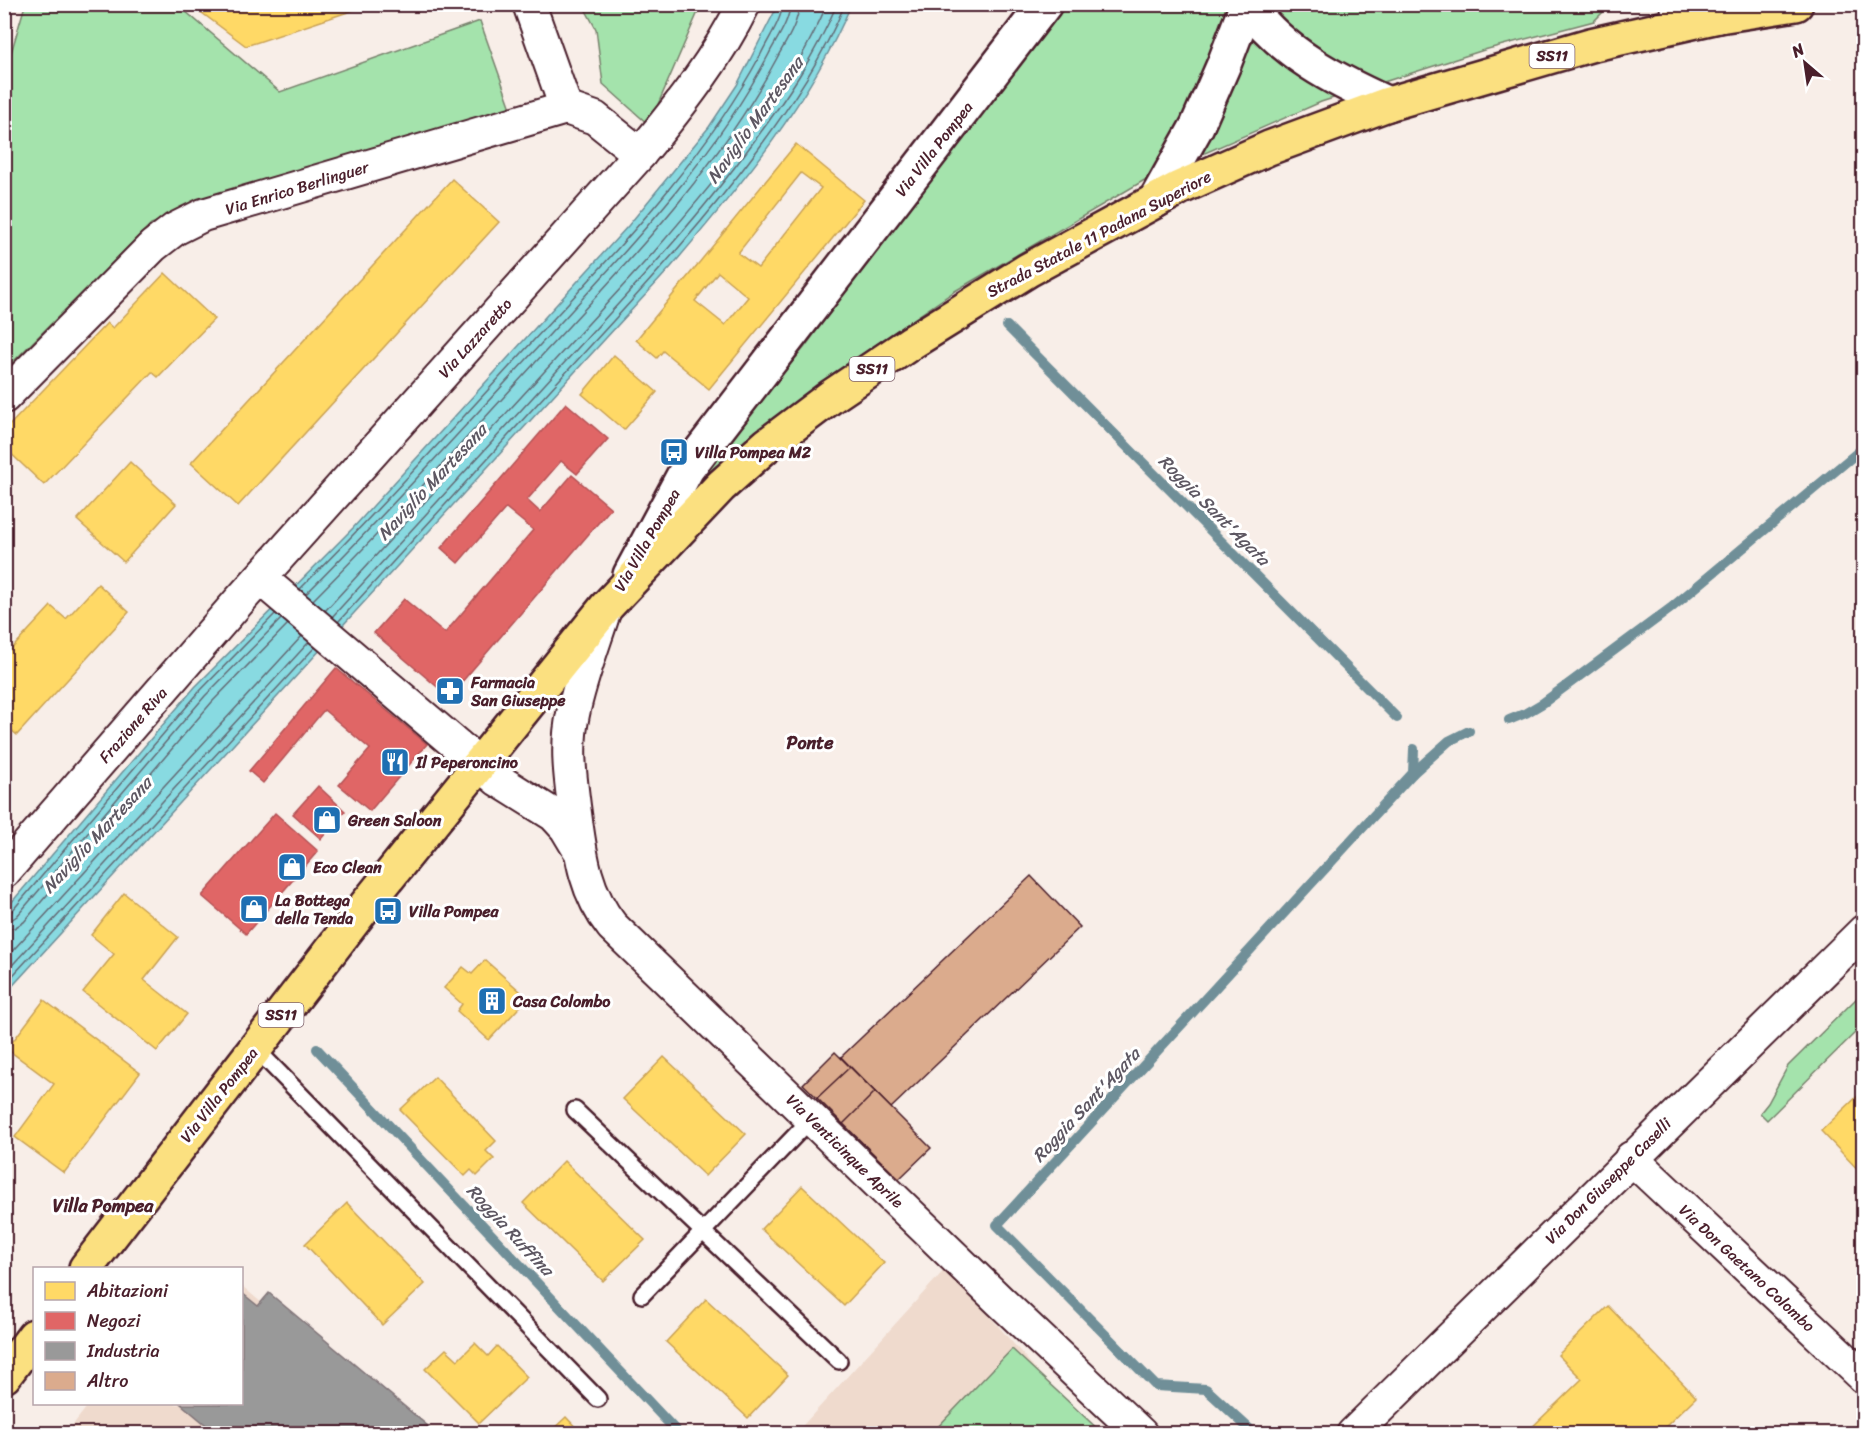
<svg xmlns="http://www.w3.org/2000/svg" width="1868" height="1438" font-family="Sriracha,sans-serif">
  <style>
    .built { fill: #efdacd }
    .green { fill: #a4e3ac; stroke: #77816c; stroke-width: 1.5 }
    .water { fill: #88dae1; stroke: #6f8f98; stroke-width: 1.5 }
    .homes { fill: #ffd966; stroke: #c9a154; stroke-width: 1.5; fill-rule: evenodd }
    .shops { fill: #e06666; stroke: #b35154; stroke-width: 1.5 }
    .industry { fill: #999; stroke: #817478; stroke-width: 1.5 }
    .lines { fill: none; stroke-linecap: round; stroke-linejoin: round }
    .shore { stroke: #636a74; stroke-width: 1.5 }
    .stream { stroke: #6f8f98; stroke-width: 10 }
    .building { fill: #dbab8d; stroke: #4a1f2b; stroke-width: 1.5 }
    .lane-casing { stroke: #4a1f2b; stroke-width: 20 }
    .street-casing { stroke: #4a1f2b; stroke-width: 36 }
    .secondary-casing { stroke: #4a1f2b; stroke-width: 38 }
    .primary-casing { stroke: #4a1f2b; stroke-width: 38 }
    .lane { stroke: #fff; stroke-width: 15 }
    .street { stroke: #fff; stroke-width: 32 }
    .secondary { stroke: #fff; stroke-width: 33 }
    .primary { stroke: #fbe080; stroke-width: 33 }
    .labels { text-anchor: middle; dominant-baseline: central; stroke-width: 6; stroke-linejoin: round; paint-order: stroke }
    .shield { fill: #fff; stroke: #80626b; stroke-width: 1.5 }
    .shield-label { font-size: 15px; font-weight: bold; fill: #4a1f2b }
    .street-label { font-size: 16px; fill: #4a1f2b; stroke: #fff }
    .poi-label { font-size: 16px; font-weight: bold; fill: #4a1f2b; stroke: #fff; text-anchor: start }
    .water-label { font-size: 18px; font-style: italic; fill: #5d5762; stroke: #fff }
    .neighbourhood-label { font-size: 18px; font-weight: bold; fill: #4a1f2b; stroke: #fff }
  </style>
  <rect width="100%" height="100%" fill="#f8eee8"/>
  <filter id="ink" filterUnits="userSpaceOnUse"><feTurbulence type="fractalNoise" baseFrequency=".0167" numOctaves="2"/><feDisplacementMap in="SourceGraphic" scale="12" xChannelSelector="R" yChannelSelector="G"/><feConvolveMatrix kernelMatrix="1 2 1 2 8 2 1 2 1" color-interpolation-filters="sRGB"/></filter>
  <g filter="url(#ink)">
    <g class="built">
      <path d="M947,1267L1091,1433L795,1434Z"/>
      <path d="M242,1286L413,1433L66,1434L89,1404H242Z"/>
    </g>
    <g class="green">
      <path d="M1608,4L1609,6L1594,21L1484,50L1321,102L1148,178L955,291L830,376L763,431L688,500L684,499L722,446L804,348L912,201L1065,5Z"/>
      <path d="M25,5H178L280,92L480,21L512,111L151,224L5,370L4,77Z"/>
      <path d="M583,5H701L649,125L603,84L596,29Z"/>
      <path d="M1863,992V1025L1767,1120L1760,1113L1768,1103L1788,1066Z"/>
      <path d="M1012,1349L1102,1433H932Z"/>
    </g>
    <path class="water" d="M778,5H851C810,103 740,186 671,267L5,994V910L195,687L353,528L628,226L709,127L737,85Z"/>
    <g class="homes">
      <path d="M190,4H372L246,46Z"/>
      <path d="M796,144L864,200L709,389L663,351L657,358L636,340ZM801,173L821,188L758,268L738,253ZM718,272L748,297L725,325L695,301Z"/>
      <path d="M452,179L499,222L238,506L191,463Z"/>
      <path d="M165,273L214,319L158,377L152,372L44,485L4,447V431L107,323L113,328Z"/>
      <path d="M614,355L657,392L624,430L582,394Z"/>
      <path d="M130,462L176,504L124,562L77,520Z"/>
      <path d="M98,584L129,612L17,735L4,724V657L51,606L66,619Z"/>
      <path d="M124,893L178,937L144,980L187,1014L157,1051L83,992L114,954L91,935Z"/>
      <path d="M485,960L528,998L489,1040L457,1011L462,1004L444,988L463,967L472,974Z"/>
      <path d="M44,1000L140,1073L64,1173L15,1137L54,1084L7,1049Z"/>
      <path d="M664,1057L746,1134L705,1176L623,1099Z"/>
      <path d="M435,1077L496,1141L486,1151L494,1159L477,1176L471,1170L465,1176L400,1110Z"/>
      <path d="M1864,1090V1176L1821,1131Z"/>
      <path d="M564,1161L645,1240L603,1281L523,1203Z"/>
      <path d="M802,1186L884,1263L844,1306L761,1229Z"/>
      <path d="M347,1203L425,1284L382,1325L305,1244Z"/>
      <path d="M706,1299L788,1375L748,1418L666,1342Z"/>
      <path d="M1608,1306L1696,1397L1658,1434H1623L1617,1427L1611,1434H1525L1582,1379L1558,1355Z"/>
      <path d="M475,1343L488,1356L497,1346L527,1377L479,1423L425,1369L446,1349L458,1360Z"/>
      <path d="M566,1417L582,1434H548Z"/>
    </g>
    <g class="shops">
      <path d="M566,403L608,439L577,474L561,461L527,500L540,512L572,475L611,508L449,697L374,633L404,599L445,633L533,530L506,508L458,563L441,548Z"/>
      <path d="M336,668L427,744L370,811L339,785L370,749L324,710L263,783L249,771Z"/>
      <path d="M318,786L345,811L321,839L293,814Z"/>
      <path d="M275,813L318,851L246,934L202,896Z"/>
    </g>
    <path class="industry" d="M242,1293L258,1306L269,1293L429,1427L424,1434H217L181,1404H242Z"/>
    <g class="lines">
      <g class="shore">
        <path d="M300,589C380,509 456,425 533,341C615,252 703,162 761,54C768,39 781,21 783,4"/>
        <path d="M306,594C386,514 462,429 539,346C622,255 711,164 769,54C776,40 790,21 790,4"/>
        <path d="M313,600C393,520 468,436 545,352C629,261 718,169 777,58C785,43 799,23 799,4"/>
        <path d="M325,611L654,252C718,178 789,95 827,4"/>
        <path d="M332,617C417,524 502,431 587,338C645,275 702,213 752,144C785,100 815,56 837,4"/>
        <path d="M338,622C423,529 507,437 592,344C650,281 708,217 759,148C793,102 823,57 845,4"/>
        <path d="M4,913L12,911L200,691L275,614"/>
        <path d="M4,920H11L17,916L205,696L281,619"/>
        <path d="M4,929L14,928L24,922L212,702L288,624"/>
        <path d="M4,960L302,636"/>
        <path d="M4,974L309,642"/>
        <path d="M4,985L315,647"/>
      </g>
      <g class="stream">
        <path d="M1007,326L1397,718"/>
        <path d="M1509,720L1526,713L1543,703L1671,608L1864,447"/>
        <path d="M1413,773L1449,741L1469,731"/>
        <path d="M317,1049L679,1434"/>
        <path d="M1255,1434L1206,1389L1156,1386L997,1225L1413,773L1414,749"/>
      </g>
    </g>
    <g class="building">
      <path d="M1031,876L1080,927L891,1108L841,1057Z"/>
      <path d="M835,1052L931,1148L899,1179L803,1084Z"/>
      <path d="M850,1067L875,1092L843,1124L817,1098Z"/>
    </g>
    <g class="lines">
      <g class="lane-casing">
        <g id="lane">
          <path d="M255,1048L598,1399"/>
          <path d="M575,1110L839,1361"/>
          <path d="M642,1295L812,1118"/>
        </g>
      </g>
      <g class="street-casing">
        <g id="street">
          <path d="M529,4L566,108"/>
          <path d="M4,397L153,246L175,229L203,215L566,108L595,118L640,154"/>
          <path d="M260,578L498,780L554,815L566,828L578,848"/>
          <path d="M605,609C594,644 580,679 573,714C566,746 570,774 574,806C580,849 583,890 612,926L1000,1301L1141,1434"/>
          <path d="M4,872L240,600L640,154C679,107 717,59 744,4"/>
          <path d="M1631,1158L1864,1377"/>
          <path d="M1353,1434L1864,931"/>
        </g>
      </g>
      <g class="secondary-casing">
        <g id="secondary">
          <path d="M1247,4C1282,53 1335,80 1388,104"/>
          <path d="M1677,4L1719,16"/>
          <path d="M1155,201L1197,126L1224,64L1247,4"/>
          <path d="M630,575L687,469L1045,4"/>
        </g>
      </g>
      <g class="primary-casing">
        <g id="primary">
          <path d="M86,1268L362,910L606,607L721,486L767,445L832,396L912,342L1028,270L1179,188L1269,148L1388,104L1590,45L1719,16L1796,4"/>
          <path d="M4,1376L34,1336"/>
        </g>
      </g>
      <use href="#lane" class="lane"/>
      <use href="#street" class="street"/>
      <use href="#secondary" class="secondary"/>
      <use href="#primary" class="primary"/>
    </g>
  </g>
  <defs>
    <g id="bus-square" transform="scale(1.5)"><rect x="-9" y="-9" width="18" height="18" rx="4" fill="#1f6fb2" stroke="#fff"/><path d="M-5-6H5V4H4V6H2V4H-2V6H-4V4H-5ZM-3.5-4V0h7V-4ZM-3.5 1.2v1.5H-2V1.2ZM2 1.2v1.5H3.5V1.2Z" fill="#fff"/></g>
    <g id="pharmacy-square" transform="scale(1.5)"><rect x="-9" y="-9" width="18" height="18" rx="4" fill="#1f6fb2" stroke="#fff"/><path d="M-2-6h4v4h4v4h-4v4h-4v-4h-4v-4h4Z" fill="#fff"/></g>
    <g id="restaurant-square" transform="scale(1.5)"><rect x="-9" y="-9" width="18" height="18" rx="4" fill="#1f6fb2" stroke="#fff"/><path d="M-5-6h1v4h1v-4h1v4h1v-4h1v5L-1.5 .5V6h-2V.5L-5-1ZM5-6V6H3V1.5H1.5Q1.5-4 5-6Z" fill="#fff"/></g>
    <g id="shop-square" transform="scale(1.5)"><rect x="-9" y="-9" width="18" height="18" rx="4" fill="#1f6fb2" stroke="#fff"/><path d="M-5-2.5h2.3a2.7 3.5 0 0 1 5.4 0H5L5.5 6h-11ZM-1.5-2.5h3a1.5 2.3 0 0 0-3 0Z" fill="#fff"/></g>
    <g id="building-square" transform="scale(1.5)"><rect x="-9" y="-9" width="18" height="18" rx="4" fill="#1f6fb2" stroke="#fff"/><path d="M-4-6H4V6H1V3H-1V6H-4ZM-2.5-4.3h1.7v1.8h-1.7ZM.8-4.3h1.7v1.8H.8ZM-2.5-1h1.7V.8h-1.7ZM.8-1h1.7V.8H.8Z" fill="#fff"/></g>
  </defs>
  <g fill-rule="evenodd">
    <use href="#bus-square" x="674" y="452"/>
    <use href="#pharmacy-square" x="450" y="691"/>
    <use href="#restaurant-square" x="395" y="762"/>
    <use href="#shop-square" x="327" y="820"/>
    <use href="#shop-square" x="292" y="867"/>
    <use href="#shop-square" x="254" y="909"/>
    <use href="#bus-square" x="388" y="911"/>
    <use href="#building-square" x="492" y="1001"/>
  </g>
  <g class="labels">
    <g class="shield">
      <rect x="1529.5" y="44" width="45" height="24" rx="4.5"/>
      <rect x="849.5" y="357" width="45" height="24" rx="4.5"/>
      <rect x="258.5" y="1003" width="45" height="24" rx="4.5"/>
    </g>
    <g class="shield-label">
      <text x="1552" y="56">SS11</text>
      <text x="872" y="369">SS11</text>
      <text x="281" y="1015">SS11</text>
    </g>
    <g class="street-label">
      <text transform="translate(934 149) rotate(-52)">Via Villa Pompea</text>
      <text transform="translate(297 188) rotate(-17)">Via Enrico Berlinguer</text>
      <text transform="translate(1099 234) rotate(-28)">Strada Statale 11 Padana Superiore</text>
      <text transform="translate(475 338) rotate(-48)">Via Lazzaretto</text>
      <text transform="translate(647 540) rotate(-60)">Via Villa Pompea</text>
      <text transform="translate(133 725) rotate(-49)">Frazione Riva</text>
      <text transform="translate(219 1095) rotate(-52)">Via Villa Pompea</text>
      <text transform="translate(845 1151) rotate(44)">Via Venticinque Aprile</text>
      <text transform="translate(1608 1181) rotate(-45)">Via Don Giuseppe Caselli</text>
      <text transform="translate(1747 1268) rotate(43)">Via Don Gaetano Colombo</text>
    </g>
    <g class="poi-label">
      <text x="695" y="452">Villa Pompea M2</text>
      <text x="471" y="682">Farmacia<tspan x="471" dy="18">San Giuseppe</tspan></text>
      <text x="416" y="762">Il Peperoncino</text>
      <text x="348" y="820">Green Saloon</text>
      <text x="313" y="867">Eco Clean</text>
      <text x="275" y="900">La Bottega<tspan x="275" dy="18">della Tenda</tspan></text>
      <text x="409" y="911">Villa Pompea</text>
      <text x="513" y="1001">Casa Colombo</text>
    </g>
    <g class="water-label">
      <text transform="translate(755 120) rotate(-54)">Naviglio Martesana</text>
      <text transform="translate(432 482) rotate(-47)">Naviglio Martesana</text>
      <text transform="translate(1214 510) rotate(45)">Roggia Sant'Agata</text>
      <text transform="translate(97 835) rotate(-47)">Naviglio Martesana</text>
      <text transform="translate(1086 1105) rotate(-47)">Roggia Sant'Agata</text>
      <text transform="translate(510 1230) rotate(47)">Roggia Ruffina</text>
    </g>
    <g class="neighbourhood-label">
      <text x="810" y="743">Ponte</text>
      <text x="103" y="1206">Villa Pompea</text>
    </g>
  </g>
  <rect width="1868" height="1438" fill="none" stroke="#fff" stroke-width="24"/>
  <rect x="12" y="12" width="1844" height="1414" fill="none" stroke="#4a1f2b" stroke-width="2" filter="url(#ink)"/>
  <rect x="33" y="1267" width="210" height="138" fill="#ffffff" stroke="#b7a5aa" stroke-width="1.5"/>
  <rect x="45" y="1282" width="30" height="18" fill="#ffd966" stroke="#b7a5aa" stroke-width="1.5"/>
  <text x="87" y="1297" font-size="18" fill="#4a1f2b">Abitazioni</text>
  <rect x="45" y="1312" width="30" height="18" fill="#e06666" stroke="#b7a5aa" stroke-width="1.5"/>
  <text x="87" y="1327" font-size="18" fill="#4a1f2b">Negozi</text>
  <rect x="45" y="1342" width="30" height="18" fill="#999999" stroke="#b7a5aa" stroke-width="1.5"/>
  <text x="87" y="1357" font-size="18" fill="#4a1f2b">Industria</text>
  <rect x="45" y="1372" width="30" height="18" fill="#dbab8d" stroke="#b7a5aa" stroke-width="1.5"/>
  <text x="87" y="1387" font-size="18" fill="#4a1f2b">Altro</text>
  <g transform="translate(1805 63) rotate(331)" stroke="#ffffff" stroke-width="4.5" paint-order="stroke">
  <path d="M0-4.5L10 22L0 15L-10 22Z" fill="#4a1f2b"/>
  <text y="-9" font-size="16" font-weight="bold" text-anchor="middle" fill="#4a1f2b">N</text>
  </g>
</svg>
